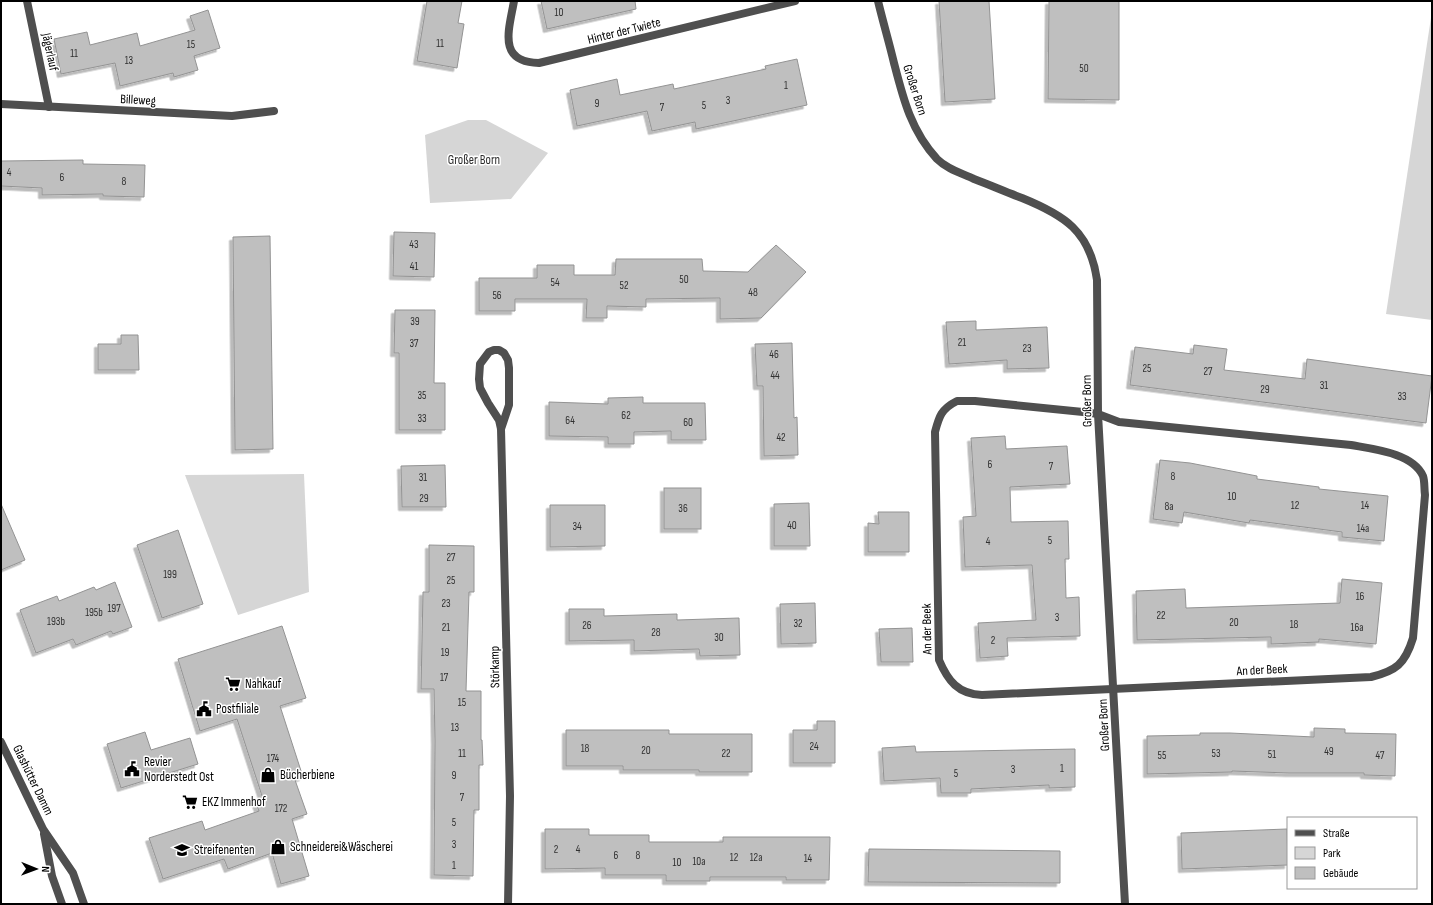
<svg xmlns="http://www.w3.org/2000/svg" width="1433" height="905" font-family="'Sofia Sans Condensed',sans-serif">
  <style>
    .green { fill: #d6d6d6 }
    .building { fill: #bfbfbf; stroke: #939393; filter: url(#shadow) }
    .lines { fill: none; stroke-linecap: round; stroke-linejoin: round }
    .street { stroke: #4f4f4f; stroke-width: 8 }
    .labels { text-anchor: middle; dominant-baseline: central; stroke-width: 3; stroke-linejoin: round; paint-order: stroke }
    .number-label { font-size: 11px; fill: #303030 }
    .street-label { font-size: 13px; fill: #000; stroke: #fff }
    .park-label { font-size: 13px; fill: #2d2d2d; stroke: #fff }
    .poi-label { font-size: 13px; fill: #000; stroke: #fff; text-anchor: start }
  </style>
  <defs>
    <filter id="shadow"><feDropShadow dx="-3.5" dy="3.5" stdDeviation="0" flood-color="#0004"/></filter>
  </defs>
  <rect width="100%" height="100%" fill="#fff"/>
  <g class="green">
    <path d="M1432,11V320L1386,314Z"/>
    <path d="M468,120H486L548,153L511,199L430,203L425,135Z"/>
    <path d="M304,474L309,592L238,615L185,475Z"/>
  </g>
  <g class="building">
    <path d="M427,1H462L458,23L464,24L457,68L417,61Z"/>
    <path d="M541,1H635L636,9L547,29Z"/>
    <path d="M939,1H989L995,99L945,102Z"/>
    <path d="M1049,1H1119V100L1048,99Z"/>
    <path d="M208,10L220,48L194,56L198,70L174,77L173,73L120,86L115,63L61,74L54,39L87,32L90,45L137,33L140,46L195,30L190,16Z"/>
    <path d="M797,59L807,105L696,129L695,122L652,131L647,111L577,126L570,90L617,79L620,95L673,84L674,89L766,69L765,66Z"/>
    <path d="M83,160V164L145,165L144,197L103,196V194L42,195V188L1,186V161Z"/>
    <path d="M394,232L435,233L434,277L393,276Z"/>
    <path d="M270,236L273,449L235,450L233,237Z"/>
    <path d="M776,245L806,272L761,318L720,319V298L646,299V307L607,306V318H586L587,299H515V311H479V278H537V265H574V275H615L616,259H702L703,271L748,272Z"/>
    <path d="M395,310H435L434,383H445V430H399V353H394Z"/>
    <path d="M976,321V330L1047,327L1049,368L1007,369V360L949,364L946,322Z"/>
    <path d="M121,335H138L139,370H98V344H121Z"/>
    <path d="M792,343L794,418L797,417L798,455L764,456L763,386H757L755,344Z"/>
    <path d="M1194,345L1227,349L1224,370L1305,379L1307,359L1432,376L1426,423L1130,385L1135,347L1193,354Z"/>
    <path d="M643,397V403H705L706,440H671V431L634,432V444H608V437L549,436V402L608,404V398Z"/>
    <path d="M1005,436L1006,449L1067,446L1070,484L1010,487L1011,522L1068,521L1069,559H1065L1066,598L1079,597L1080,636L1007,638L1008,656L980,658L978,623L1036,620L1032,565L965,567L963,517L976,516L971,438Z"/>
    <path d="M1160,460L1190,463L1257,476V479L1319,487V489L1388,496L1384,541L1342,537V532L1250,520L1249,523L1184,512L1182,523L1153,519Z"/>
    <path d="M445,465L446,507H402L401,466Z"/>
    <rect x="664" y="488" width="37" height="41"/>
    <path d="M809,503L810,546H774V504Z"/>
    <path d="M1,504L25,560L1,570Z"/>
    <path d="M550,505H605V546L550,547Z"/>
    <path d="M878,512H909V552H868V523L879,524Z"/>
    <path d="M178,530L203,604L162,618L137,545Z"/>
    <path d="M429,545L474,546V592H469L466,691H481V740H482L483,765H479V810H474L473,876L434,875L435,741L434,689H421L423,592H429Z"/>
    <path d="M1342,579L1382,583L1376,644L1319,639V642L1271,644V637L1137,640L1136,591L1185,589L1186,608L1340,603Z"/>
    <path d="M115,582L132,627L113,634L111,631L76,645L73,639L36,653L20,610L57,596L59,601L94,587L96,590Z"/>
    <path d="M815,603L816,643L781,644L780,604Z"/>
    <path d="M569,609H604V616L677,614V620L739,618L740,655L700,656L699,649L634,651V640L569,641Z"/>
    <path d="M282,626L306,698L280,706L303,777L295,780L307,814L292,819L309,876L281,884L272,853L228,869L224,859L163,879L149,838L202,821L205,830L259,811L255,801L263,799L237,719L200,731L178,659Z"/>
    <path d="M912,628L913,662H881L879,629Z"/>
    <path d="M817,721H835V763H793V730H817Z"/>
    <path d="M1314,728L1345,729V733L1396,734L1395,776L1364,775V773H1289L1232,771V772L1147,774V736L1200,735V733H1230L1314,737Z"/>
    <path d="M566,730H669V734H752V772H699V770H623V766H566Z"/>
    <path d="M145,732L151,750L190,738L198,764L121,788L107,744Z"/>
    <path d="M915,746L916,752L1075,749V787L1049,788V785L971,789V793H941L940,778L884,781L882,748Z"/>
    <path d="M545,829H589V835H649V842H723V837H830L829,880H786V877H710V881H666V875H605V868L545,869Z"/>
    <path d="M1287,829L1288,865L1182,869L1181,833Z"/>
    <path d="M869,849L1060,851V883L868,882Z"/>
  </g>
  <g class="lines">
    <g class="street">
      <path d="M27,1L49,107"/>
      <path d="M514,1C509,30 497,62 539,63L795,1"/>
      <path d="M878,1C883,22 889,42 894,63C903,98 911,131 937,159C947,169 961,173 974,179C990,185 1006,192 1022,198C1064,215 1090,231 1097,280L1098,414L1125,904"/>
      <path d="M1,104L232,116L274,111"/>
      <path d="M957,401H975L1083,412L1098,414L1119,422L1351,445C1373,449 1413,453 1423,476C1425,482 1424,489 1425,495L1413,638C1405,664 1396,671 1371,677L982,695C958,694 948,681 939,660L935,432C939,417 941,409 957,401Z"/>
      <path d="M501,429L509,405V368L508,360L504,353L499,350H494L489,352L480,364L479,379L480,388L488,403L499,420L501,429L510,796L508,904"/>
      <path d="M1,742L43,829L73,873L84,904"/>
      <path d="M44,834L52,876L62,904"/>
    </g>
  </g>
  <defs>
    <g id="supermarket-bare" transform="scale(1.2)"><path d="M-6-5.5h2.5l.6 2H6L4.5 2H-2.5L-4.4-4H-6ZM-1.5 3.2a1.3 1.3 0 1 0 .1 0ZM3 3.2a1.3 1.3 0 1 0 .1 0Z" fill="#000" stroke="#fff" stroke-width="2.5" paint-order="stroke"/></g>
    <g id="civic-bare" transform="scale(1.2)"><path d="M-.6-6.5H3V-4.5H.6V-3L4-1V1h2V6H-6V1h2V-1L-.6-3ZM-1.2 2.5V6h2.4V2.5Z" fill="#000" stroke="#fff" stroke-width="2.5" paint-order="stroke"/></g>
    <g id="shop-bare" transform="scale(1.2)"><path d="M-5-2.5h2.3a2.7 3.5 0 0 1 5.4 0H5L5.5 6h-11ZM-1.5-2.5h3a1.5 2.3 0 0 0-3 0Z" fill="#000" stroke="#fff" stroke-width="2.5" paint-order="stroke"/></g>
    <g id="school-bare" transform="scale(1.2)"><path d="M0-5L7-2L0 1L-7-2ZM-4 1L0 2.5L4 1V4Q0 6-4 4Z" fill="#000" stroke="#fff" stroke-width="2.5" paint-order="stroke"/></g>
  </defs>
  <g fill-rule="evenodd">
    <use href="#supermarket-bare" x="233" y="684"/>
    <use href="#civic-bare" x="204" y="709"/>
    <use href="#civic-bare" x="132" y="769"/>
    <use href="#shop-bare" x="268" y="775"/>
    <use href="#supermarket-bare" x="190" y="802"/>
    <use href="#shop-bare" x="278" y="847"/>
    <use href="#school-bare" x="182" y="850"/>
  </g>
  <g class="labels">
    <g class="number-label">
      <text x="559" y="12">10</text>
      <text x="440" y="43">11</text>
      <text x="191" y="44">15</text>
      <text x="74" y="53">11</text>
      <text x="129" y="60">13</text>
      <text x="1084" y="68">50</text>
      <text x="786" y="85">1</text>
      <text x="728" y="100">3</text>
      <text x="597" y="103">9</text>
      <text x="704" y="105">5</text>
      <text x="662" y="107">7</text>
      <text x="9" y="172">4</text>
      <text x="62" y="177">6</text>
      <text x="124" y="181">8</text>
      <text x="414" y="244">43</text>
      <text x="414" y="266">41</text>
      <text x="684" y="279">50</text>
      <text x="555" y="282">54</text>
      <text x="624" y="285">52</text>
      <text x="753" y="292">48</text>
      <text x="497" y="295">56</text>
      <text x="415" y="321">39</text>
      <text x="962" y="342">21</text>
      <text x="414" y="343">37</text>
      <text x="1027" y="348">23</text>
      <text x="774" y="354">46</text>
      <text x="1147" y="368">25</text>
      <text x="1208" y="371">27</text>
      <text x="775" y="375">44</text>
      <text x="1324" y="385">31</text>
      <text x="1265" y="389">29</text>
      <text x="422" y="395">35</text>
      <text x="1402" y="396">33</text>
      <text x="626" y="415">62</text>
      <text x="422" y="418">33</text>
      <text x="570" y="420">64</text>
      <text x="688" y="422">60</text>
      <text x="781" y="437">42</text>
      <text x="990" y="464">6</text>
      <text x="1051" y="466">7</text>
      <text x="1173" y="476">8</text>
      <text x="423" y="477">31</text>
      <text x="1232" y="496">10</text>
      <text x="424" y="498">29</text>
      <text x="1295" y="505">12</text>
      <text x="1365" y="505">14</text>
      <text x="1169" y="506">8a</text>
      <text x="683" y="508">36</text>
      <text x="792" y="525">40</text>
      <text x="577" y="526">34</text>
      <text x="1363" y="528">14a</text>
      <text x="1050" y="540">5</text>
      <text x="988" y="541">4</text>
      <text x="451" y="557">27</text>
      <text x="170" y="574">199</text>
      <text x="451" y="580">25</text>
      <text x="1360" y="596">16</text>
      <text x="446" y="603">23</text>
      <text x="114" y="608">197</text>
      <text x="94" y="612">195b</text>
      <text x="1161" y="615">22</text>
      <text x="1057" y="617">3</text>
      <text x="56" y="621">193b</text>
      <text x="1234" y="622">20</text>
      <text x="798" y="623">32</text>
      <text x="1294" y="624">18</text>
      <text x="587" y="625">26</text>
      <text x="446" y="627">21</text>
      <text x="1357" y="627">16a</text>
      <text x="656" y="632">28</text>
      <text x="719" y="637">30</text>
      <text x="993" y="640">2</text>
      <text x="445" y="652">19</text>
      <text x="444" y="677">17</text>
      <text x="462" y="702">15</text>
      <text x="455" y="727">13</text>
      <text x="814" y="746">24</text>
      <text x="585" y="748">18</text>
      <text x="646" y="750">20</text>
      <text x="1329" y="751">49</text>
      <text x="462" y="753">11</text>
      <text x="726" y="753">22</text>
      <text x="1216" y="753">53</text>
      <text x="1272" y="754">51</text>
      <text x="1162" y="755">55</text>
      <text x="1380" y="755">47</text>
      <text x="273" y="758">174</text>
      <text x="1062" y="768">1</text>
      <text x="1013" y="769">3</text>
      <text x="956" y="773">5</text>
      <text x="454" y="775">9</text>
      <text x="462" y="797">7</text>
      <text x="281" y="808">172</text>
      <text x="454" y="822">5</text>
      <text x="454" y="844">3</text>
      <text x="556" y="849">2</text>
      <text x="578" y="849">4</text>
      <text x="616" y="855">6</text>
      <text x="638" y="855">8</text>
      <text x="734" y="857">12</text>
      <text x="756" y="857">12a</text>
      <text x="808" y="858">14</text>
      <text x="699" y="861">10a</text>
      <text x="677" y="862">10</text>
      <text x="454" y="865">1</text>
    </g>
    <g class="street-label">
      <text transform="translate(624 31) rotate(-14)">Hinter der Twiete</text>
      <text transform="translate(50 52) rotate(78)">Jägerlauf</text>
      <text transform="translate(915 90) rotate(72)">Großer Born</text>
      <text transform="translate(138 100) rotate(3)">Billeweg</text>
      <text transform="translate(1087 401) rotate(-91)">Großer Born</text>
      <text transform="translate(927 629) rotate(-91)">An der Beek</text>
      <text transform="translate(495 667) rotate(-91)">Störkamp</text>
      <text transform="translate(1262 670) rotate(-3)">An der Beek</text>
      <text transform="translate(1104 725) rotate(-93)">Großer Born</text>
      <text transform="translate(33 780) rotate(64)">Glashütter Damm</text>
    </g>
    <g class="park-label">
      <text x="474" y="160">Großer Born</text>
    </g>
    <g class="poi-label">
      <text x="245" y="684">Nahkauf</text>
      <text x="216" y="709">Postfiliale</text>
      <text x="144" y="762">Revier<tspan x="144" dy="15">Norderstedt Ost</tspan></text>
      <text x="280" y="775">Bücherbiene</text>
      <text x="202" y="802">EKZ Immenhof</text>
      <text x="290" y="847">Schneiderei&amp;Wäscherei</text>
      <text x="194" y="850">Streifenenten</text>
    </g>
  </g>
  <rect width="1433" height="905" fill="none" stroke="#000000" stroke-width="4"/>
  <rect x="1287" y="817" width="130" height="72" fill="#ffffff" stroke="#999999"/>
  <rect x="1295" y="830" width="20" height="6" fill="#4f4f4f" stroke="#999999"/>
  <text x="1323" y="837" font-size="12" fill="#000000">Straße</text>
  <rect x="1295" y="847" width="20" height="12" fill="#d6d6d6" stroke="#999999"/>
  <text x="1323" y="857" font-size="12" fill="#000000">Park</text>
  <rect x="1295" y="867" width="20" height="12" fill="#bfbfbf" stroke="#999999"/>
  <text x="1323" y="877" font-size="12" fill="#000000">Gebäude</text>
  <g transform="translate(36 869) rotate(91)" stroke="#ffffff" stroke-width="3" paint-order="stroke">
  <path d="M0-3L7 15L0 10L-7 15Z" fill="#000000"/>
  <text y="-6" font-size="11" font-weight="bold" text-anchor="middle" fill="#000000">N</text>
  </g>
</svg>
